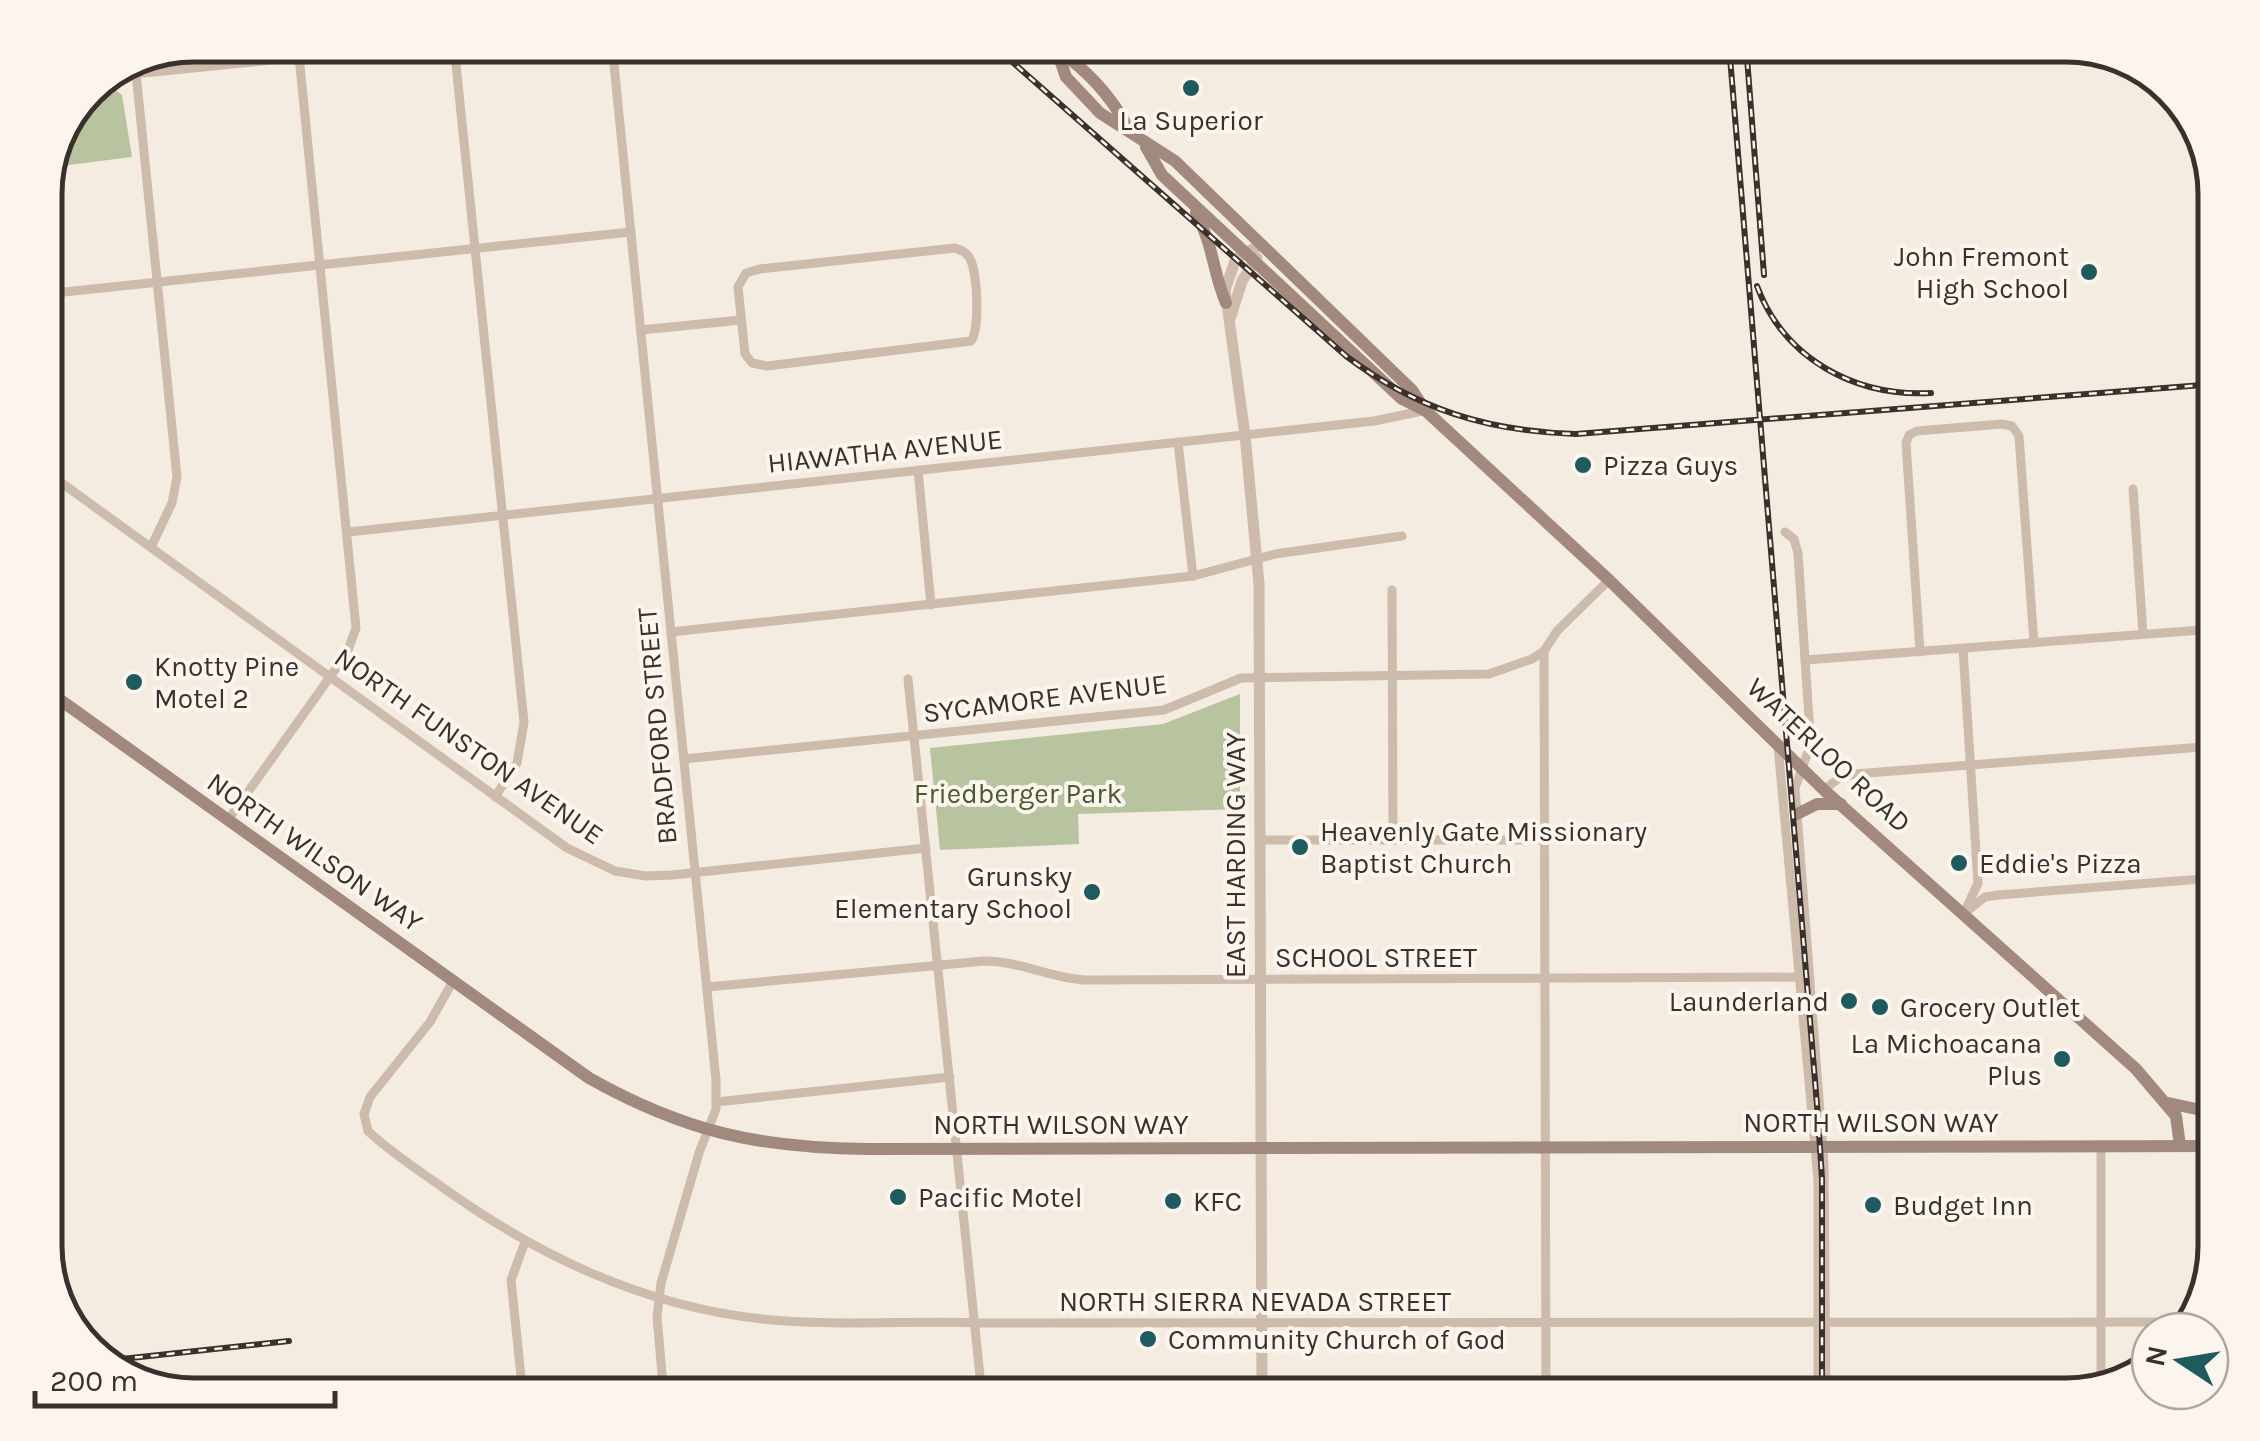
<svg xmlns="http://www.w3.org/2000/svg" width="2260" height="1441" font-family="Karla,sans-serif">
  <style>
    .green { fill: #b8c4a0 }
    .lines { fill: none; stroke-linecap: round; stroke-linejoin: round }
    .minor { stroke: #cdbbac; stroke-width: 9 }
    .tertiary { stroke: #cdbbac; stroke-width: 11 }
    .secondary { stroke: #a18a7d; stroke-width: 12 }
    .rail-casing { stroke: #3b302b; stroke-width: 6 }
    .rail { stroke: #fbf5ee; stroke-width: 2.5; stroke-dasharray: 8; stroke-linecap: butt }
    .poi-dot { fill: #1f5a5e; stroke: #fbf5ee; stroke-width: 4 }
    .labels { text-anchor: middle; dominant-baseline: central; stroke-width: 8; stroke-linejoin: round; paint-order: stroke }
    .poi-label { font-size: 28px; fill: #3b302b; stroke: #fbf5ee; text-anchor: start }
    .street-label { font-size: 28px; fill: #3b302b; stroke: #fbf5ee }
    .park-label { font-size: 28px; fill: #4a5a2e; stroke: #fbf5ee }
    .rim { fill: none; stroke: #3b302b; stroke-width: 5 }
  </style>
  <rect width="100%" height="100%" fill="#f4ebe1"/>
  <g class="green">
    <path d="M114,89L122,95L132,157L53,167L87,92Z"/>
    <path d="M1240,694V809L1078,814L1079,844L940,850L930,748L1163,724Z"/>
  </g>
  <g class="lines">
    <g class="minor">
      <path d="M454,45L524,722L517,763L495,797"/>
      <path d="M612,45L716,1080V1109L699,1153L661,1283L657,1317L664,1396"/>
      <path d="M136,73L177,477L172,503L151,547"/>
      <path d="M955,248C962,251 965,251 969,257C978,271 980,329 971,341L767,366L752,363L745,354L738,287L746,273L760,269Z"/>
      <path d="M45,294L631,232"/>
      <path d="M641,330L741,320"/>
      <path d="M1178,442L1193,576"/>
      <path d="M918,470L931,605"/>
      <path d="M45,471L567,848L615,871L646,876L672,875L926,848"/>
      <path d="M2133,489L2143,634"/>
      <path d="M349,532L1374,421L1422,411"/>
      <path d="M1785,532L1794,539L1798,553L1809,719L1810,746L1795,788L1824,1164L1826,1396"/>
      <path d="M1392,590L1393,840"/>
      <path d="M671,632L1193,576L1275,554L1402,536"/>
      <path d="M1963,649L1978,883L1964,913"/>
      <path d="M1544,651L1546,1396"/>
      <path d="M1920,652L1906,443L1909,435L1917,431L2002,424L2012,426L2019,436L2034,643"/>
      <path d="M1805,660L2215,629"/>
      <path d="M908,679L982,1396"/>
      <path d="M1778,746L1818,1179V1396"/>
      <path d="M684,759L1164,710L1241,678L1489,674L1532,659L1544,651L1557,631L1609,580"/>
      <path d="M1824,790L1839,778L1855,774L2215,746"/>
      <path d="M228,820L347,653L356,628L299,56"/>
      <path d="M1260,840H1545"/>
      <path d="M1966,912L1985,897L1998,895L2215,878"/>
      <path d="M453,981L430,1022L370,1097L364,1114L368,1131C388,1150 412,1166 435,1182C533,1253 640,1306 762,1319C836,1327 911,1320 984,1323L2192,1322"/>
      <path d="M707,987L984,961C1020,961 1050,978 1085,980L1810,977"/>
      <path d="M716,1102L950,1077"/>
      <path d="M2206,1111V961"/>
      <path d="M2101,1147V1387"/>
      <path d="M523,1396L511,1280L525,1242"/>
    </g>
    <g class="tertiary">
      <path d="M1012,45L1029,53L1059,51"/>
      <path d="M124,74L410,45"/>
      <path d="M1231,316L1242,281L1257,258"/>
      <path d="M1262,1396L1259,584L1245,435L1225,290L1235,261L1243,253L1263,245"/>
    </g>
    <g class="secondary">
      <path d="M1055,45L1066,77L1100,113L1175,161L1412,390L1425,410L1609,580L1824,790L2136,1069L2176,1116L2180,1146"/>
      <path d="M1059,51C1088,71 1110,95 1127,126"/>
      <path d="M1146,147L1162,175L1402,399L1424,410"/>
      <path d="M1196,213C1214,246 1212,270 1226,303"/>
      <path d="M45,689L589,1078C685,1132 759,1148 868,1149L2215,1146"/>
      <path d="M1797,814L1817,804H1841"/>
      <path d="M2168,1103L2206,1111L2215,1119"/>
    </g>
    <g class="rail-casing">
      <g id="rail">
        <path d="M993,45L1346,356C1418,410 1487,431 1576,434L2215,384"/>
        <path d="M1729,45L1818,1117L1822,1179V1396"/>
        <path d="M1746,45L1764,275"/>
        <path d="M1757,286C1784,359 1855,397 1931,393"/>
        <path d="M103,1361L289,1341"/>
      </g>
    </g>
    <use href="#rail" class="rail"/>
  </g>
  <g class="poi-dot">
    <circle cx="1191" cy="88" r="10"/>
    <circle cx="2089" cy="272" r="10"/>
    <circle cx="1583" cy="465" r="10"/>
    <circle cx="134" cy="682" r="10"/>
    <circle cx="1300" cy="847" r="10"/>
    <circle cx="1959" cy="863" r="10"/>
    <circle cx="1092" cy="892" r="10"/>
    <circle cx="1849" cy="1001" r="10"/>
    <circle cx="1880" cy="1007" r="10"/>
    <circle cx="2062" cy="1059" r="10"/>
    <circle cx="898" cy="1197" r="10"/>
    <circle cx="1173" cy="1201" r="10"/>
    <circle cx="1873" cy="1205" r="10"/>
    <circle cx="1148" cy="1339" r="10"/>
  </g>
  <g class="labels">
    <g class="poi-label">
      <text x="1191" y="120" text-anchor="middle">La Superior</text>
      <text x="2069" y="256" text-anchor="end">John Fremont<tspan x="2069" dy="32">High School</tspan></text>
      <text x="1603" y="465">Pizza Guys</text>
      <text x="154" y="666">Knotty Pine<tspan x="154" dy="32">Motel 2</tspan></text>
      <text x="1320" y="831">Heavenly Gate Missionary<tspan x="1320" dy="32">Baptist Church</tspan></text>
      <text x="1979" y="863">Eddie's Pizza</text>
      <text x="1072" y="876" text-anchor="end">Grunsky<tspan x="1072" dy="32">Elementary School</tspan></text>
      <text x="1829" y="1001" text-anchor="end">Launderland</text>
      <text x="1900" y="1007">Grocery Outlet</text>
      <text x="2042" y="1043" text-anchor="end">La Michoacana<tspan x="2042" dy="32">Plus</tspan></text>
      <text x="918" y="1197">Pacific Motel</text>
      <text x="1193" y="1201">KFC</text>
      <text x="1893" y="1205">Budget Inn</text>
      <text x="1168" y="1339">Community Church of God</text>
    </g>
    <g class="street-label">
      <text transform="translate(885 451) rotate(-6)">HIAWATHA AVENUE</text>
      <text transform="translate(1045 698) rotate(-7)">SYCAMORE AVENUE</text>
      <text transform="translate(657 726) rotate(-95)">BRADFORD STREET</text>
      <text transform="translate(469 746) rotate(35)">NORTH FUNSTON AVENUE</text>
      <text transform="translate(1829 755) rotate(43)">WATERLOO ROAD</text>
      <text transform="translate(315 852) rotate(35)">NORTH WILSON WAY</text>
      <text transform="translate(1235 855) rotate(-90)">EAST HARDING WAY</text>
      <text x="1376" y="957">SCHOOL STREET</text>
      <text x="1871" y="1122">NORTH WILSON WAY</text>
      <text x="1061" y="1124">NORTH WILSON WAY</text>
      <text x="1255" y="1301">NORTH SIERRA NEVADA STREET</text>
    </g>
    <g class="park-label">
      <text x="1018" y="793">Friedberger Park</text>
    </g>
  </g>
  <path d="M0 0H2260V1441H0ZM194 62H2066A132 132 0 0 1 2198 194V1246A132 132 0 0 1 2066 1378H194A132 132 0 0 1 62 1246V194A132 132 0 0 1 194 62Z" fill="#fbf5ee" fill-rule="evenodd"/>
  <path class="rim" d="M194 62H2066A132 132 0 0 1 2198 194V1246A132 132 0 0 1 2066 1378H194A132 132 0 0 1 62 1246V194A132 132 0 0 1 194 62Z"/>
  <g transform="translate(2180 1361) rotate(282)"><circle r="48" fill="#fbf5ee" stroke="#aea6a0" stroke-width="2.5"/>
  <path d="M0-8L18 38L0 25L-18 38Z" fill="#1f5a5e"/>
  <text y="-15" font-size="28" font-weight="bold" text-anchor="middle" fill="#3b302b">N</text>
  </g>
  <path d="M35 1391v15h300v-15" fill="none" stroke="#3b302b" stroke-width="5"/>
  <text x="50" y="1391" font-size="30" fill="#3b302b" stroke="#fbf5ee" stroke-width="8" paint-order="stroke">200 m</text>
</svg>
